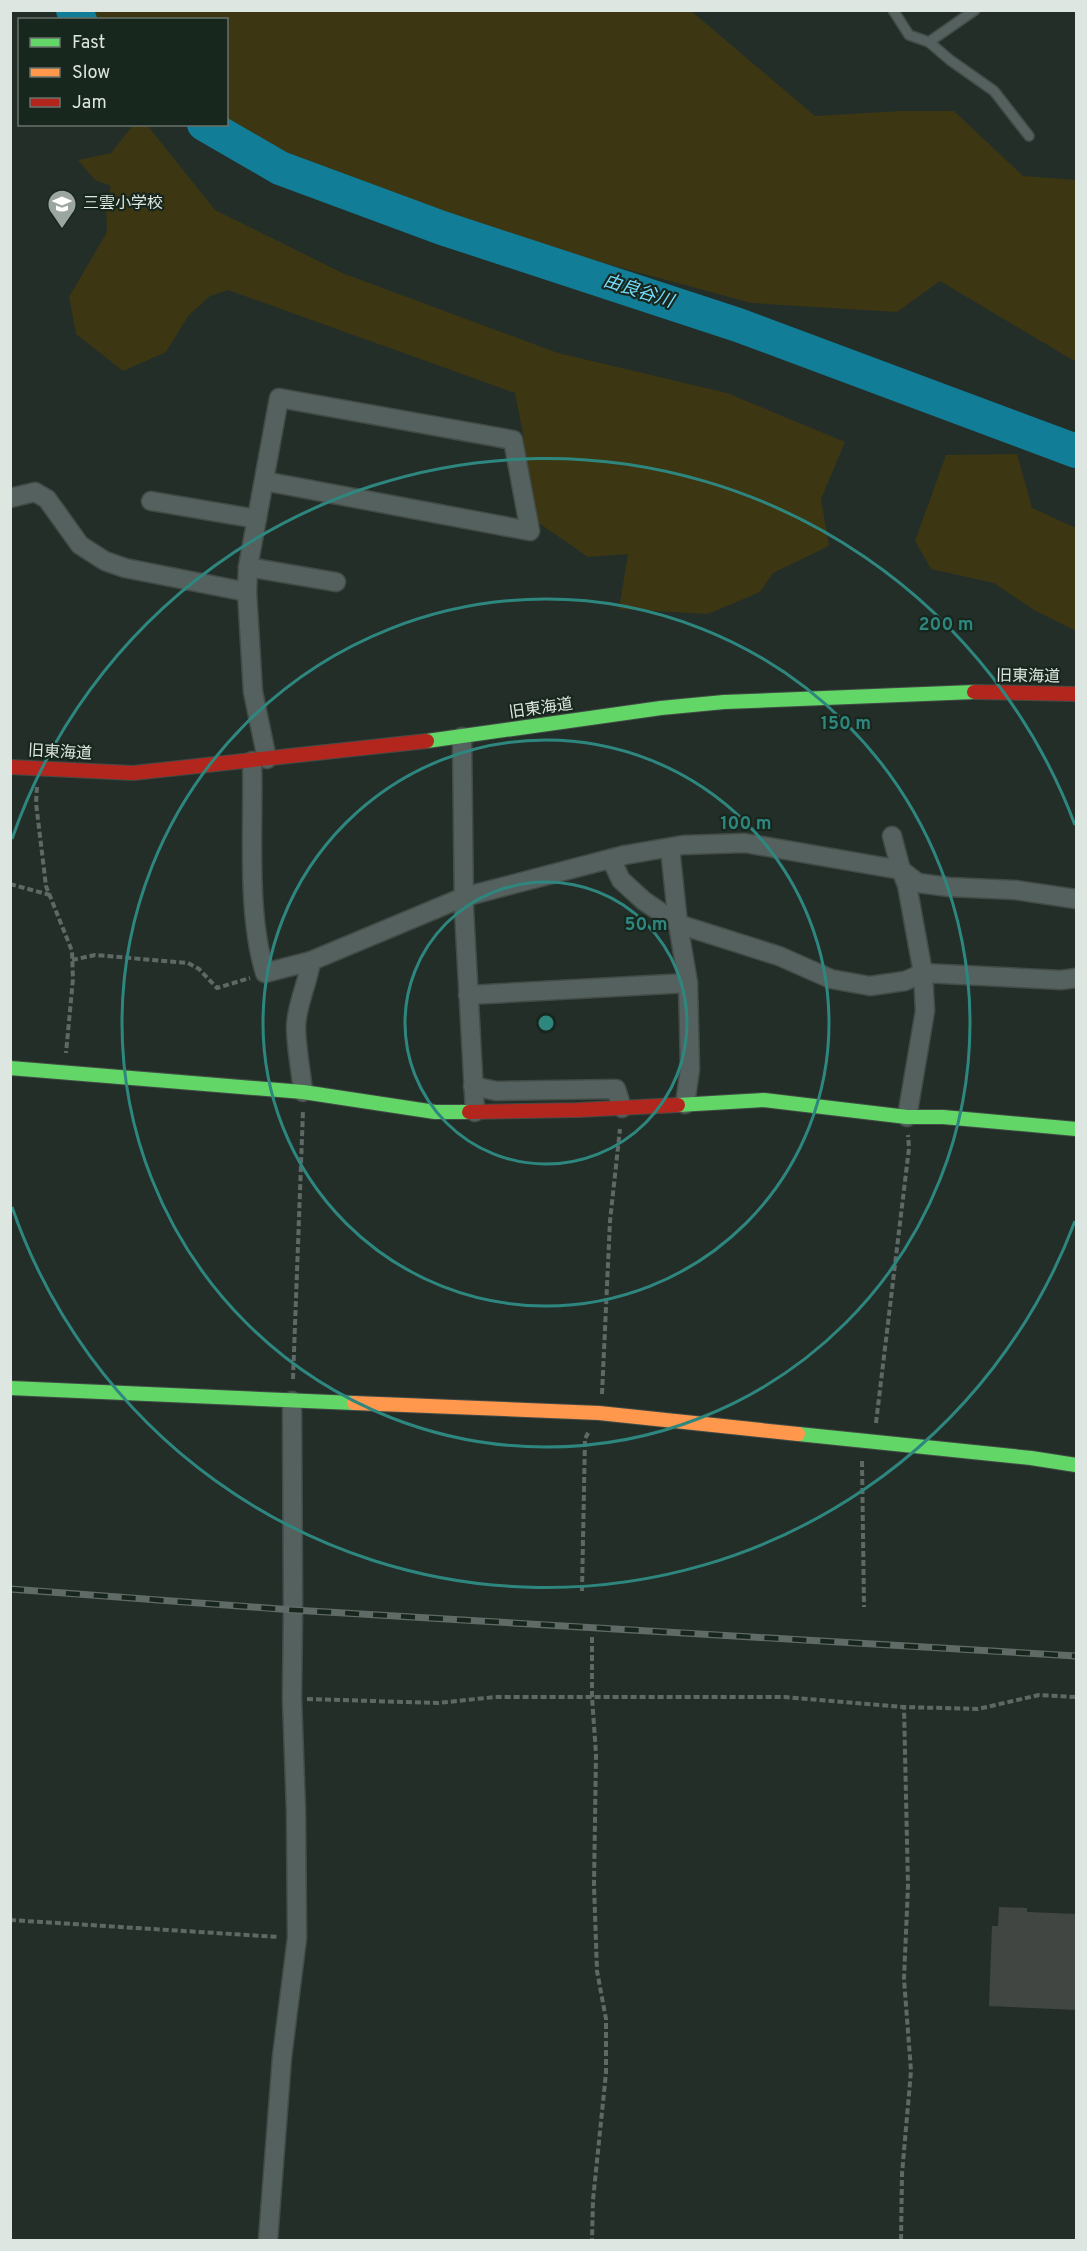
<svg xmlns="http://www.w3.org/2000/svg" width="1087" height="2251" font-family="Overpass,'Noto Sans JP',sans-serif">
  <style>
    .green { fill: #3c3613 }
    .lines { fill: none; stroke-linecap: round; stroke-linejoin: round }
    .river { stroke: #117d97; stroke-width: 34 }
    .building { fill: #414642 }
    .lane-casing { stroke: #424b46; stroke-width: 12 }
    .street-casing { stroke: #424b46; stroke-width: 21 }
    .fast-casing { stroke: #424b46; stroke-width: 16 }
    .slow-casing { stroke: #424b46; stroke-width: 16 }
    .jam-casing { stroke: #424b46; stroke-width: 16 }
    .path { stroke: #5e6966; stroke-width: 4; stroke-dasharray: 6 3; stroke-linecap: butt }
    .lane { stroke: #54615f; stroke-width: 9 }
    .street { stroke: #54615f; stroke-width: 18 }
    .fast { stroke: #63d668; stroke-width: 14 }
    .slow { stroke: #ff974d; stroke-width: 14 }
    .jam { stroke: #b3261e; stroke-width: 14 }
    .rail-casing { stroke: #606a66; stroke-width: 7 }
    .rail { stroke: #18271e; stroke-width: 4.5; stroke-dasharray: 14; stroke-linecap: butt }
    .ring { fill: none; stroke: #2e877f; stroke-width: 3 }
    .labels { text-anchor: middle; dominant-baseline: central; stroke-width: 4.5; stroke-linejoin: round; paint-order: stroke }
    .poi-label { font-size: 16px; fill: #dde6e0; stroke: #18271e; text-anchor: start }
    .street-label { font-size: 16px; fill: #dde6e0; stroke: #18271e }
    .water-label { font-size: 18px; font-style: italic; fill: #76dcfd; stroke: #18271e }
    .centre { fill: #2e877f; stroke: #18271e; stroke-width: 3 }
    .ring-label { font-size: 18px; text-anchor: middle; font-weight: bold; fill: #2e877f; stroke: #18271e; stroke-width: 4.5; stroke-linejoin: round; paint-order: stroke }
  </style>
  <rect width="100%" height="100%" fill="#242e29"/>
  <g class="green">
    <path d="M89,11H691L815,116L902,111H954L1023,176L1076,180V362L940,281L897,312L751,303L527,242L224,129L219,125L226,124V20L95,19Z"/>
    <path d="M133,125H147L215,210L342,273L558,353L727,393L845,442L821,499L829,546L773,573L760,592L708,614L619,609L628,554L588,557L533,519L523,434L515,393L228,290L210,296L188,316L166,352L123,371L76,334L69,297L107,232L106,208L111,186L95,180L78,160L111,153Z"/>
    <path d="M1017,454L1032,508L1076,528V631L1034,610L994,583L931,569L915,541L946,455Z"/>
  </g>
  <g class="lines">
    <g class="river">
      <path d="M73,10L80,20"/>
      <path d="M204,124L280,168L442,228L738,325L1076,451"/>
    </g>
  </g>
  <path class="building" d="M999,1907L1027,1908V1912L1077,1914V2010L989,2006L992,1926H998Z"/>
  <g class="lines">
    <g class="lane-casing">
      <g id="lane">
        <path d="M893,10L909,35L929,42L950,60L994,91L1029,136"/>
        <path d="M929,42L975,10"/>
      </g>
    </g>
    <g class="street-casing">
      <g id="street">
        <path d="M264,481L530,531L513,440L279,398L248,567L247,592L253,692L267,759"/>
        <path d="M10,498L35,492L47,499L80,545L105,561L125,568L247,592"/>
        <path d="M151,501L257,519"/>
        <path d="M248,567L336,582"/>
        <path d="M462,737L464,910L475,1112"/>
        <path d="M252,761C254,828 246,910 265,973L311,961C308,983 297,1003 296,1026C296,1047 301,1070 303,1092"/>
        <path d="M670,848L678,924L688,983L690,1069L685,1104"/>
        <path d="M611,859L621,880L644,901L678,924L779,956L831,979L870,986L905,981L923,973L907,885L901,870L892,836"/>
        <path d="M311,961L464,897L625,855L683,845L745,843L901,870L918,883L949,887L1015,890L1076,899"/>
        <path d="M468,995L688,983"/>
        <path d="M473,1086L496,1091L616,1089L622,1108"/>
        <path d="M907,1117L925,1011L923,973L1061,980L1076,978"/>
        <path d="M268,2240L282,2057L297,1938L296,1811L292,1698L293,1610L292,1401"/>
      </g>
    </g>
    <g class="fast-casing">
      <g id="fast">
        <path d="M427,741L661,708L724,702L974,692"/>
        <path d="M10,1068L303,1092L435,1112H469"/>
        <path d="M678,1105L764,1100L907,1117H943L1076,1129"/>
        <path d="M10,1388L354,1403"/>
        <path d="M798,1434L1031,1458L1076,1465"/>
      </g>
    </g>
    <g class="slow-casing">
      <path id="slow" d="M354,1403L599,1413L798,1434"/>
    </g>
    <g class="jam-casing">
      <g id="jam">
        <path d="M974,692L1076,694"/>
        <path d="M10,767L133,773L427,741"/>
        <path d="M469,1112L578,1110L678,1105"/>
      </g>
    </g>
    <g class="path">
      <path d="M37,787L36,803L46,886L72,951L73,979L66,1053"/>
      <path d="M10,884L50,895"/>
      <path d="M72,960L95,955L188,963L199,969L217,988L250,978"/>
      <path d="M293,1379L303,1111"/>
      <path d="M602,1394L610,1221L620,1129"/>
      <path d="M876,1423L909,1148L908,1135"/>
      <path d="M862,1461L864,1607"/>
      <path d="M582,1591L585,1439L589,1431"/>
      <path d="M592,1637V1697L596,1754L594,1885L597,1971L606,2019V2073L593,2200L592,2240"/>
      <path d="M307,1699L438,1703L495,1697H785L904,1707L978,1709L1039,1695L1076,1697"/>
      <path d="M10,1920L279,1937"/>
      <path d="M901,2240L902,2174L911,2071L904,1979L908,1886L904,1707"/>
    </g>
    <use href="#lane" class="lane"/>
    <use href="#street" class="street"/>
    <use href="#fast" class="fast"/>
    <use href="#slow" class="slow"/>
    <use href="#jam" class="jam"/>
    <g class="rail-casing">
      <path id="rail" d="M10,1589L293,1610L1076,1656"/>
    </g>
    <use href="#rail" class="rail"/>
  </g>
  <g class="ring">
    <circle cx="546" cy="1023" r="141"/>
    <circle cx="546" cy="1023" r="283"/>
    <circle cx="546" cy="1023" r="424"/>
    <path d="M1075 1221A565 565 0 0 1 12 1207M12 839A565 565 0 0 1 1075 825"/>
  </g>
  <defs>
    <g id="school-pin" transform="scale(1.5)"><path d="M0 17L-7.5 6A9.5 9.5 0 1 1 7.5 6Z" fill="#9ca6a0" stroke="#18271e"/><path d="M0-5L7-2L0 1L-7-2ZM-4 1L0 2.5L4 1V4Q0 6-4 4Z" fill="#fff"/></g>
  </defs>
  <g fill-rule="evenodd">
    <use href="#school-pin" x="62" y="204"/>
  </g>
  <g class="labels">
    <g class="poi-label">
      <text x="83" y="204">三雲小学校</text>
    </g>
    <g class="street-label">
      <text transform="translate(1028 677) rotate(1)">旧東海道</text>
      <text transform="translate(541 709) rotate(-8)">旧東海道</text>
      <text transform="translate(60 753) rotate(3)">旧東海道</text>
    </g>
    <g class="water-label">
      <text transform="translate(638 292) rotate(18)">由良谷川</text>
    </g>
  </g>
  <circle cx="546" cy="1023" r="9" class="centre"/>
  <g class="ring-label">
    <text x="946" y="630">200 m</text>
    <text x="846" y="729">150 m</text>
    <text x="746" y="829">100 m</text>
    <text x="646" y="930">50 m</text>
  </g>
  <rect width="1087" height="2251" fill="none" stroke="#dde6e0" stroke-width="24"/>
  <rect x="18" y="18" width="210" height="108" fill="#18271e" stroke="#67736c" stroke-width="1.5"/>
  <rect x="30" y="38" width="30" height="9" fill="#63d668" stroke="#67736c" stroke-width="1.5"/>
  <text x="72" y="48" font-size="18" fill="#dde6e0">Fast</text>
  <rect x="30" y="68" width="30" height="9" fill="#ff974d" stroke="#67736c" stroke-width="1.5"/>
  <text x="72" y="78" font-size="18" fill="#dde6e0">Slow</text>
  <rect x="30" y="98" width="30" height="9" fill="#b3261e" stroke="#67736c" stroke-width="1.5"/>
  <text x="72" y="108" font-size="18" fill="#dde6e0">Jam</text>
</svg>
